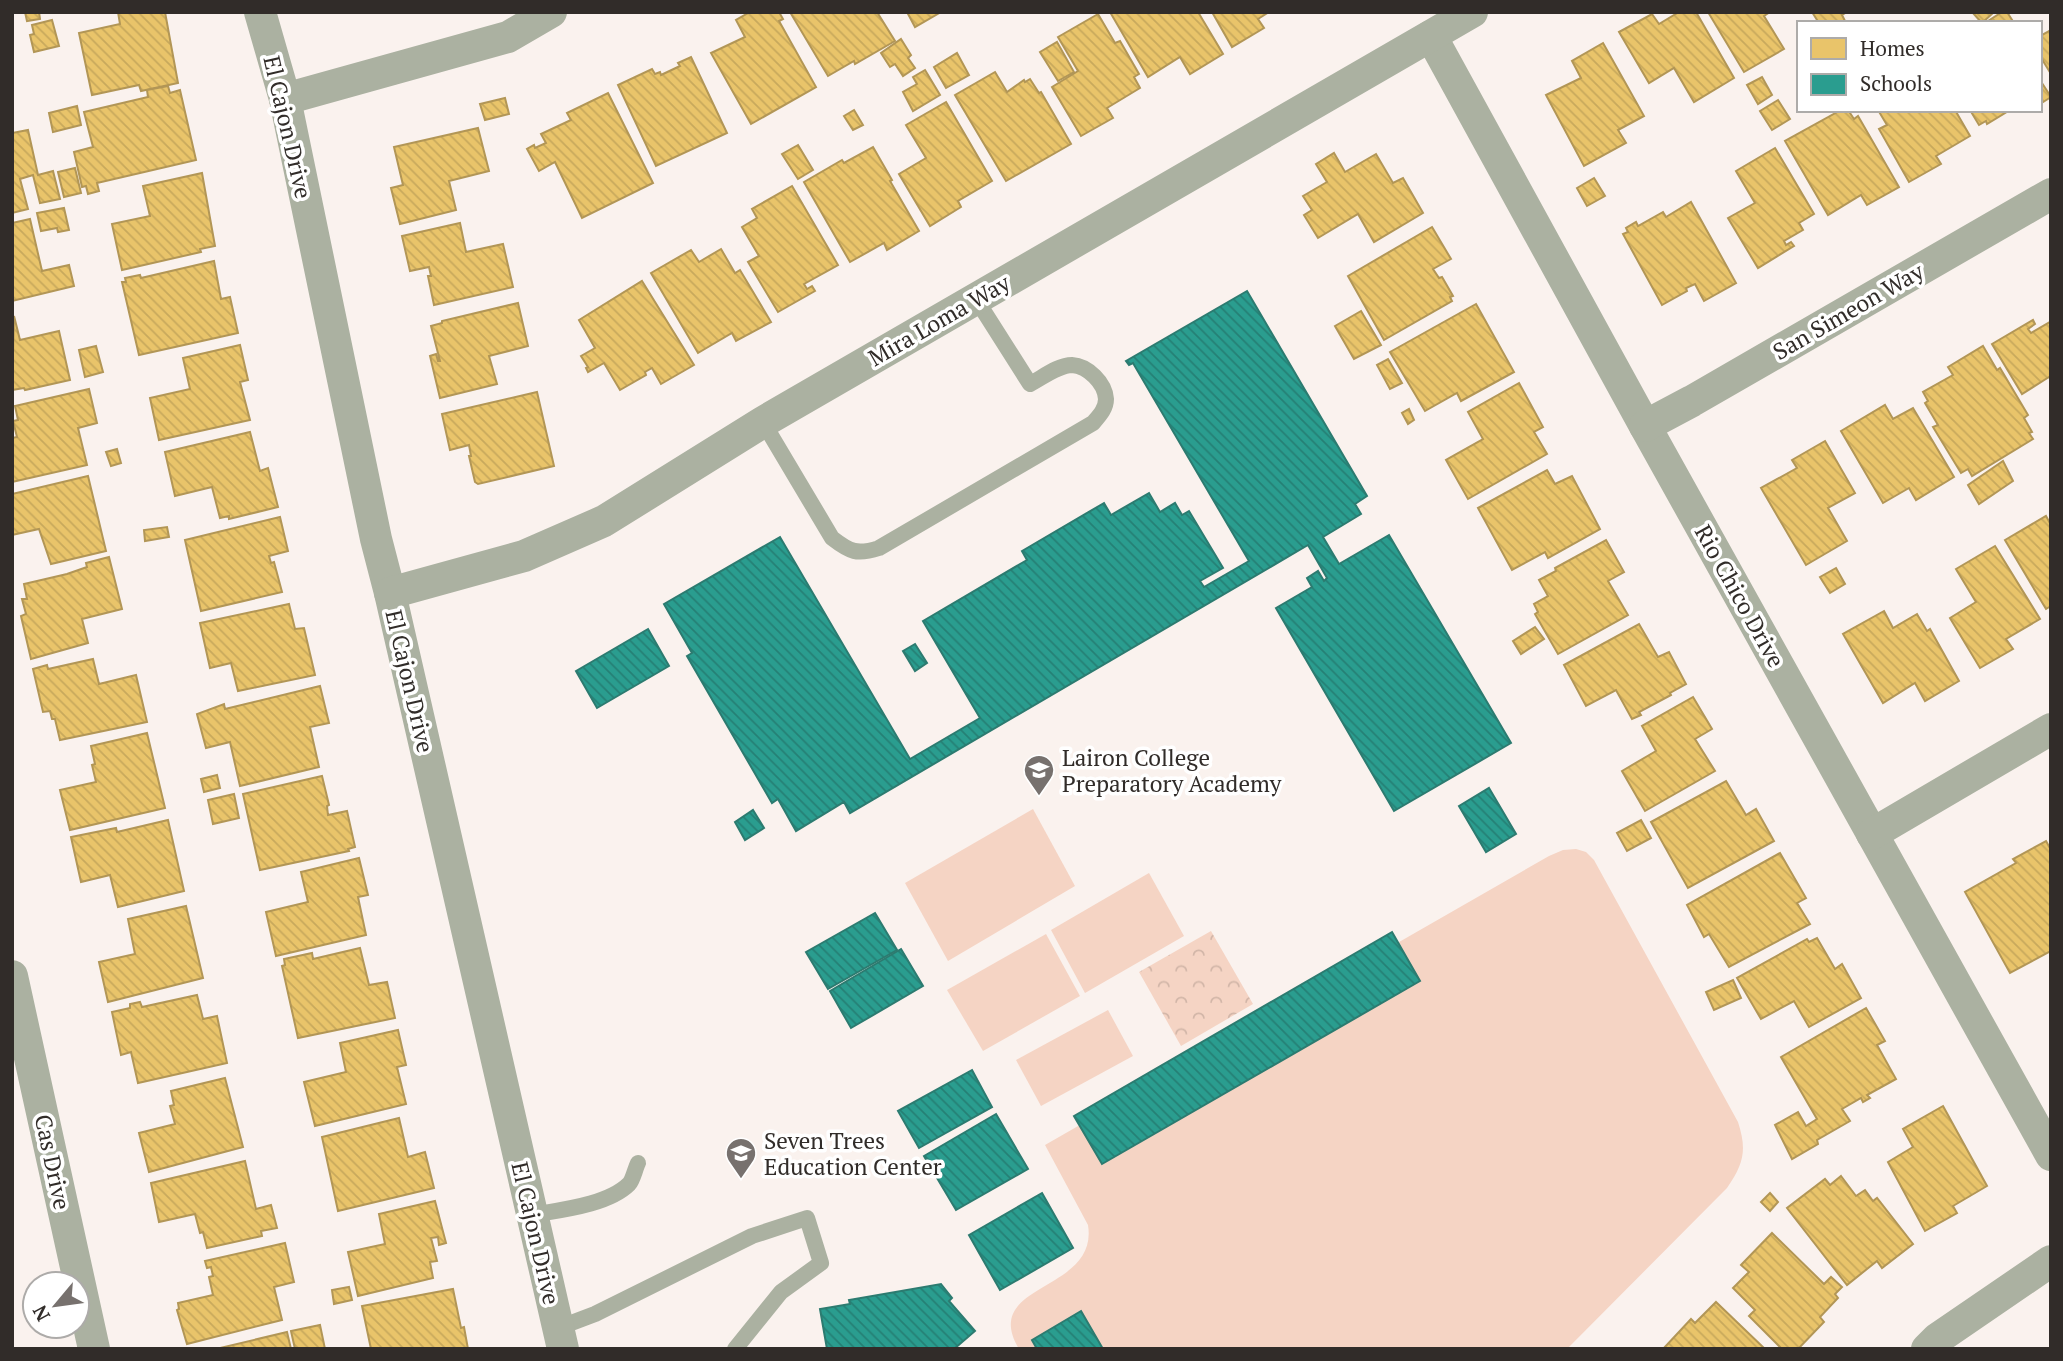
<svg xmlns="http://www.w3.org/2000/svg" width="2063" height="1361" font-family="'PT Serif',serif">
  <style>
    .grass { fill: #f5d4c4 }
    .park { fill: url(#park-crowns) }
    .homes { fill: url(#homes-back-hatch); stroke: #b29656; stroke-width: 2 }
    .schools { fill: url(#schools-back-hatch); stroke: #2c7b70; stroke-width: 2 }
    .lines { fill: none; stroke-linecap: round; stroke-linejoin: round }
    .lane { stroke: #abb1a1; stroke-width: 16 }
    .street { stroke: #abb1a1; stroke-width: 32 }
    .labels { text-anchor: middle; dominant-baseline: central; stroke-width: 7; stroke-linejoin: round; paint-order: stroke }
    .street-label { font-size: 23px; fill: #312c29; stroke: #fff }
    .poi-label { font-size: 23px; fill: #312c29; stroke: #fff; text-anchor: start }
  </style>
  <defs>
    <pattern id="park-crowns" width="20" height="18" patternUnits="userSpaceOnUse" patternTransform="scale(1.75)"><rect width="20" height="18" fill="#f5d4c4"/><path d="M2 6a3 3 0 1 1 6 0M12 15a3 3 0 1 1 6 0" fill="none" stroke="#d2b6a8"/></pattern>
    <pattern id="homes-back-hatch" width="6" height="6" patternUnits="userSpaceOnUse" patternTransform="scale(1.75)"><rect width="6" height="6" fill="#e9c46a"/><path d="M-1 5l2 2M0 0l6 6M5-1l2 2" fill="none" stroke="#c8a95c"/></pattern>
    <pattern id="schools-back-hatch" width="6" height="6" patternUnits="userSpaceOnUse" patternTransform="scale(1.75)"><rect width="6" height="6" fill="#2a9d8f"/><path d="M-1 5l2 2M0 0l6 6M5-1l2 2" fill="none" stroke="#258075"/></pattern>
  </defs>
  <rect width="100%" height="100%" fill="#faf2ee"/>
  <g class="grass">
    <path d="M1033,809L1075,886L948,961L905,883Z"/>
    <path d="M1576,849L1586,852L1594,860L1738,1122C1747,1150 1744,1163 1727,1188L1567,1349H1019C979,1282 1099,1293 1088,1225L1045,1145L1549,856L1563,850Z"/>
    <path d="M1149,873L1184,936L1085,993L1051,930Z"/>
    <path d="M1046,934L1080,996L983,1051L947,990Z"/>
    <path d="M1108,1010L1133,1056L1041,1106L1016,1060Z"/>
  </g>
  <path class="park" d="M1211,931L1253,1004L1181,1046L1139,972Z"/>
  <g class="homes">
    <path d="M25,12H39L40,19L27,21Z"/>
    <path d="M118,12H165L178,83L141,91L139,85L92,95L79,33L120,24Z"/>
    <path d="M750,12H779L783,19L779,21L816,87L751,124L711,53L745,37L736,20Z"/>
    <path d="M790,12H877L895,41L855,64L854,61L828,76Z"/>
    <path d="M907,12H941L915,27Z"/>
    <path d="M1110,12H1198L1223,54L1190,74L1180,57L1148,77Z"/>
    <path d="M1212,12H1269L1258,19L1264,28L1232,47Z"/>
    <path d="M1679,12H1696L1734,78L1694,102L1674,68L1649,83L1619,32L1652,14L1659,24Z"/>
    <path d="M1708,12H1770L1764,16L1784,49L1744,72Z"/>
    <path d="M1812,12H1847L1842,15L1845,21L1842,23H1819Z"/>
    <path d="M1972,12H1994L1982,23Z"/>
    <path d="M2002,12H2007L2014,23H1985Z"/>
    <path d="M1098,14L1115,43L1120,41L1139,74L1134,77L1140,88L1107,108L1113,118L1081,136L1052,87L1078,71L1058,37Z"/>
    <path d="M52,20L59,46L34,52L30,35L34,34L32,25Z"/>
    <path d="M2051,30V74L2040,56V36Z"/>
    <path d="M901,39L911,55L908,58L915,68L903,76L895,64L890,67L881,53Z"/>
    <path d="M1057,42L1074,72L1058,81L1040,52Z"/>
    <path d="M1603,43L1644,116L1618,130L1626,143L1584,166L1546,95L1581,78L1572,61Z"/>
    <path d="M957,53L969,75L946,88L934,67Z"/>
    <path d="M691,57L727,133L656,166L618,85L652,69L655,74L660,72L661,75L680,66L678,63Z"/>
    <path d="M925,70L940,95L913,111L903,92L917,84L913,77Z"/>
    <path d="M995,72L1007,92L1024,80L1025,82L1030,79L1039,93L1041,92L1071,144L1006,181L955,95Z"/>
    <path d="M1762,77L1772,95L1758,104L1747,85Z"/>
    <path d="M2040,80L2051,97L2040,104Z"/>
    <path d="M168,86L170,93L180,90L196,160L97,183L99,191L88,194L86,186L82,187L74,152L93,147L84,112L148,97L147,90Z"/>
    <path d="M608,93L653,183L582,218L555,162L539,171L527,149L534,145L535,148L546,143L541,134L571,120L567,113Z"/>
    <path d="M505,98L509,114L485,120L480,104Z"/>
    <path d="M1778,100L1790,119L1772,130L1760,111Z"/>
    <path d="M946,102L992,181L958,201L961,207L930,226L899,174L926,158L906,125Z"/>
    <path d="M77,106L81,125L53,132L49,113Z"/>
    <path d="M854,110L863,125L853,130L844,116Z"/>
    <path d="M1841,110H1848L1854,119L1858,116L1899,187L1867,205L1861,195L1828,215L1785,141Z"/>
    <path d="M1878,110H1955L1970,136L1936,156L1941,164L1909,182L1879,129L1887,125Z"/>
    <path d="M1970,110H2010L1987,124L1986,121L1979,125Z"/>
    <path d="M478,128L489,171L449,181L456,210L400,224L391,188L403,185L394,147Z"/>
    <path d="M28,130L38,175L53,171L60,199L40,203L33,175L20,179L28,209L12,213V133Z"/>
    <path d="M798,145L813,170L798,179L782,154Z"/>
    <path d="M873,147L892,180L890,181L919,231L887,250L884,243L850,262L804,182L842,160L844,163Z"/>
    <path d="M1775,148L1814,214L1799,223L1803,230L1784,241L1786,245L1791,242L1794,246L1758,268L1728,218L1755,203L1736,171Z"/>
    <path d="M1334,153L1345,172L1376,154L1393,183L1403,178L1423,213L1374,242L1358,214L1318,238L1304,215L1312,210L1303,196L1327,182L1316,164Z"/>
    <path d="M75,168L81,193L64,197L58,172Z"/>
    <path d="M202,173L215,246L200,249L201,252L122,270L112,224L150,216L143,186Z"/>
    <path d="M1594,178L1605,196L1587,206L1577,188Z"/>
    <path d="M792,186L838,265L804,284L807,289L812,286L815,291L778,312L748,262L759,256L742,227L757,218L752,209Z"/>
    <path d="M1691,202L1736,283L1704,301L1695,284L1686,288L1687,291L1662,305L1623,234L1628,232L1626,228L1636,222L1638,226L1663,212L1666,217Z"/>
    <path d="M64,208L69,230L58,232L57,228L41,231L37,213Z"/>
    <path d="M30,219L42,271L69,265L74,286L12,301V223Z"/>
    <path d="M460,223L466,252L503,244L513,287L434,305L428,276H431L429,267L410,271L402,236Z"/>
    <path d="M1432,227L1451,259L1433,269L1439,278L1442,277L1453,296L1450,297L1452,301L1384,340L1348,276Z"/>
    <path d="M721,249L735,273L740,270L771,322L736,341L732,333L698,353L651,273L691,250L699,262Z"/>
    <path d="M214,261L221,299L230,297L238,333L139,355L122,282H126L125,278L140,275L141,278Z"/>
    <path d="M642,281L694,365L661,384L652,368L645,372L646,375L620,390L604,363L588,372L586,368L588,367L581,356L595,348L579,320Z"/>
    <path d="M518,303L528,346L489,356L497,384L440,398L430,356L436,354L438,361H440L431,326L442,323V321Z"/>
    <path d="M1476,304L1514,372L1461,401L1457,393L1425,411L1390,352Z"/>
    <path d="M1361,311L1381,345L1354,359L1335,326Z"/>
    <path d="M14,316L20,340L59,331L70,380L25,390L24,388L12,390Z"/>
    <path d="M2033,320L2035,324L2028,329L2031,333L2050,322L2051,324V380L2049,377L2022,394L1992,344Z"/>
    <path d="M240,345L248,380L240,382L250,420L159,440L150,398L190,389L183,358Z"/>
    <path d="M96,346L103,372L85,377L79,350Z"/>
    <path d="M1983,346L1997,370L2000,368L2028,415L2024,418L2032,432L2029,433L2033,439L1972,476L1968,469L1961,473L1933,427L1938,425L1925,403L1928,401L1923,392L1953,375L1948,367Z"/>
    <path d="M1388,359L1402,383L1390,389L1377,365Z"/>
    <path d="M1519,383L1543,427L1534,432L1547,454L1468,499L1446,460L1483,439L1468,412Z"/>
    <path d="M89,389L97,423L78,428L87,465L12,482V438L17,437L13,421L18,420L15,406Z"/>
    <path d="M537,392L554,466L478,484L475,482L469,456H471L469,445L450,450L442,414Z"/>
    <path d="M1885,405L1893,419L1913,408L1954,477L1916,500L1909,488L1883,503L1841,431Z"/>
    <path d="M1409,409L1414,420L1408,424L1402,413Z"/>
    <path d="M250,432L260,471L268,468L278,507L229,519V516L220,518L212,487L175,496L165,452Z"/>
    <path d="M1825,441L1855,493L1828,508L1847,541L1806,565L1761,488L1797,468L1792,460Z"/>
    <path d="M117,449L121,463L111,466L106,452Z"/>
    <path d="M2003,461L2013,481L1979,504L1968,485Z"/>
    <path d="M1547,470L1555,484L1572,476L1600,529L1548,558L1545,552L1512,570L1478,508Z"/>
    <path d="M88,476L106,551L51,564L39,529L12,535V494Z"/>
    <path d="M2046,516L2051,525V606L2046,609L2005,540Z"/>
    <path d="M280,517L288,551L269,556L271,563L274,562L282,592L201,611L185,540Z"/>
    <path d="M167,527L169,537L145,541L144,530Z"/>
    <path d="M1606,540L1624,572L1608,581L1628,615L1558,654L1535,614L1538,612L1534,604L1548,596L1539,580L1556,571L1555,568Z"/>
    <path d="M1995,546L2040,619L2006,639L2013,649L1980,668L1950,618L1976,602L1956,569Z"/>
    <path d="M109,557L122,609L82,619L88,643L31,659L21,616L26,614L22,599H27L24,584L67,574L87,567L86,563Z"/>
    <path d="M1836,568L1845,584L1830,593L1820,577Z"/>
    <path d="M289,604L295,629L304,628L315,675L238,691L231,663L210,668L200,623Z"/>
    <path d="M1884,611L1893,628L1917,614L1927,631L1930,629L1959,681L1925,701L1915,683L1883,703L1843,634Z"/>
    <path d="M1639,624L1658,657L1669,652L1686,684L1670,693L1671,695L1639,712L1641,715L1632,719L1616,690L1586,706L1564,665Z"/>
    <path d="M1535,627L1544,639L1521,654L1513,641Z"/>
    <path d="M93,659L99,684L136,675L147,722L60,740L55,719H52L50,711L43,712L33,669L47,665L48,669Z"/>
    <path d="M320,686L329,723L310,727L319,767L240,786L230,742L206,748L197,714L224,704L225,709Z"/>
    <path d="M1693,697L1712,729L1695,739L1715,771L1645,811L1622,771L1656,751L1642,726Z"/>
    <path d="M147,733L165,808L70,830L60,790L96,782L92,765L95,764L91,746Z"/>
    <path d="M217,775L220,788L204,792L201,779Z"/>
    <path d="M322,776L329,805L327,806L328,815L347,811L355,847L348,849L349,851L260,870L243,794Z"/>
    <path d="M1726,781L1746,815L1756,809L1774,841L1688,888L1651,822Z"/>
    <path d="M234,794L239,818L213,824L208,800Z"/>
    <path d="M168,820L184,891L118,907L110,875L81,882L71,837L116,828L117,832Z"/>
    <path d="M1641,820L1651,838L1627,851L1617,833Z"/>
    <path d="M2046,841L2051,850V951L2010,973L1965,892L2016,863L2013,859Z"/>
    <path d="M1780,853L1806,898L1797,903L1810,924L1729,967L1709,934L1704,937L1687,905Z"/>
    <path d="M359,858L368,895L358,897L366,935L276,956L266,912L308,902L301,872Z"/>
    <path d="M186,906L203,978L108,1002L99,962L135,954L128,919Z"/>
    <path d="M1817,938L1835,969L1842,964L1861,998L1809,1027L1794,1001L1761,1019L1737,978L1807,939L1809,942Z"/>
    <path d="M360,948L369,985L387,982L395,1018L298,1038L282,966L285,965L284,959L312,953L313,959Z"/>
    <path d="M1733,980L1741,998L1714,1010L1706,992Z"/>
    <path d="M197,995L203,1019L217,1016L227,1063L138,1083L131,1052L121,1055L112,1012L130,1008V1004L140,1002L142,1007Z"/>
    <path d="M1866,1008L1885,1041L1877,1045L1896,1079L1867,1095L1870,1098L1863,1102L1861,1098L1842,1109L1850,1121L1817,1140L1818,1144L1792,1159L1775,1125L1798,1112L1806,1126L1817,1119L1781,1057Z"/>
    <path d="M398,1030L406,1065L397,1067L406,1104L315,1126L304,1082L346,1072L340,1043Z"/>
    <path d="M225,1078L243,1147L149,1172L139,1133L175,1124L170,1106L174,1105L171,1091Z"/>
    <path d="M1943,1106L1987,1186L1953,1206L1957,1213L1925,1231L1888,1162L1913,1147L1903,1129Z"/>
    <path d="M399,1118L408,1157L425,1152L434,1188L338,1211L322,1137Z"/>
    <path d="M245,1161L256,1209L271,1205L277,1228L261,1231L262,1236L207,1248L203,1232L200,1233L195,1214L159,1222L151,1183Z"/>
    <path d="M1841,1176L1856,1196L1865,1190L1873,1201L1877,1198L1913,1244L1882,1268L1877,1261L1847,1285L1787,1208L1825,1179L1830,1185Z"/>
    <path d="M1770,1193L1778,1202L1770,1211L1761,1202Z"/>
    <path d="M435,1201L446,1243L439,1245L438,1237L431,1238L437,1261L430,1262L433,1278L358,1296L348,1252L385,1244L379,1214Z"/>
    <path d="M1772,1233L1824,1284L1831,1277L1842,1287L1835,1294L1838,1298L1820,1317L1824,1322L1798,1349H1782L1749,1316L1755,1310L1733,1288L1749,1272L1741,1265Z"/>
    <path d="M285,1243L294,1282L274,1287L282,1320L187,1344L177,1310L179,1309L178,1303L213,1295L209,1277L213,1276L211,1267L207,1268L205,1261Z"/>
    <path d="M349,1287L352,1300L334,1304L332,1290Z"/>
    <path d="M453,1289L461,1328L464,1327L468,1349H371L362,1306Z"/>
    <path d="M1716,1302L1765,1349H1663L1691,1319L1695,1323Z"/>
    <path d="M320,1325L325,1349H295L291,1331Z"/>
    <path d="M287,1332L291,1349H216Z"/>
  </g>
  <g class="schools">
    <path d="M1247,291L1367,496L1355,504L1361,514L1323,537L1339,564L1389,535L1511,743L1394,811L1276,608L1312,587L1307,578L1318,571L1324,581L1327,578L1308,545L850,813L844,802L796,831L778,799L772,803L687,656L692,653L664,604L780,537L910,759L980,718L923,621L1027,560L1022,551L1104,503L1111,515L1149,493L1160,512L1175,503L1182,515L1189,511L1223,568L1200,581L1204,587L1249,561L1133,363L1129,365L1126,361Z"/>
    <path d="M648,629L669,666L597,708L576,671Z"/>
    <path d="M915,644L927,663L915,671L903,651Z"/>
    <path d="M1489,788L1516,834L1486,852L1459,806Z"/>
    <path d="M753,810L764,828L745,840L735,822Z"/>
    <path d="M875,913L897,950L828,989L806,952Z"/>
    <path d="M1392,932L1420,981L1102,1164L1074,1116Z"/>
    <path d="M901,949L923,986L851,1028L830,991Z"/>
    <path d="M972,1070L992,1107L919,1148L898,1111Z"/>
    <path d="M996,1114L1028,1169L956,1210L924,1156Z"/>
    <path d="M1042,1193L1073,1248L1000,1290L969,1235Z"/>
    <path d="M941,1284L952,1298L949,1301L975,1331L954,1349H827L820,1309L850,1304L849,1300Z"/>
    <path d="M1081,1311L1103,1349H1037L1032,1340Z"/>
  </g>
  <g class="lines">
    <g class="lane">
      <path d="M763,422L832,538C850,552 857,555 879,548L1093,423C1099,416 1106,409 1106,399C1105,383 1088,366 1072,365C1058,365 1042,378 1030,384L976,299"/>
      <path d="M532,1215C560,1210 608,1205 629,1184C633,1180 635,1169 638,1163"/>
      <path d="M558,1328L595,1314L752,1236L807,1218L821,1263L781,1292L735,1349"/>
    </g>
    <g class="street">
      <path d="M260,12L285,99L376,539L390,593L563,1349"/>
      <path d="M1431,36L1645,426L2051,1155"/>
      <path d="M285,99L508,37L551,12"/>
      <path d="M1645,426L1692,401L2051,194"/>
      <path d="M390,593L524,556L604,521L763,422L1472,12"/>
      <path d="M1872,834L2051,729"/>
      <path d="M12,976L94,1349"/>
      <path d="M1927,1349L1937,1339L2051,1261"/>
    </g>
  </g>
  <defs>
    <g id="school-pin" transform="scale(1.575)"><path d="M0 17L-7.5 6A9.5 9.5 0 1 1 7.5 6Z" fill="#77716e" stroke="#fff"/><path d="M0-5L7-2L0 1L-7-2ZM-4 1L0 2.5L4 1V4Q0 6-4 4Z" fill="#fff"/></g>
  </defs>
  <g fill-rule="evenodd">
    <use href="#school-pin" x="1039" y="770"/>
    <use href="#school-pin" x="741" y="1153"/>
  </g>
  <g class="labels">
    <g class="street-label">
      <text transform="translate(288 127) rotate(77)">El Cajon Drive</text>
      <text transform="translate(1848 311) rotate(-30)">San Simeon Way</text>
      <text transform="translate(939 320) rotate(-30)">Mira Loma Way</text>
      <text transform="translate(1740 596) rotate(61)">Rio Chico Drive</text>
      <text transform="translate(410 681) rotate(77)">El Cajon Drive</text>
      <text transform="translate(53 1162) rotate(78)">Cas Drive</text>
      <text transform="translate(536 1233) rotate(77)">El Cajon Drive</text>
    </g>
    <g class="poi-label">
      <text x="1062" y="757">Lairon College<tspan x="1062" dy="26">Preparatory Academy</tspan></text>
      <text x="764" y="1140">Seven Trees<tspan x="764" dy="26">Education Center</tspan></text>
    </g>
  </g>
  <rect width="2063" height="1361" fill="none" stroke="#312c29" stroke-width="28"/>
  <rect x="1797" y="21" width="245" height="91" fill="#ffffff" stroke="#adaba9" stroke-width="2"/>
  <rect x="1811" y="38" width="35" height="21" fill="#e9c46a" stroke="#adaba9" stroke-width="2"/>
  <text x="1860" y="56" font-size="21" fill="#312c29">Homes</text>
  <rect x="1811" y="74" width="35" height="21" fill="#2a9d8f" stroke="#adaba9" stroke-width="2"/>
  <text x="1860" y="91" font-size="21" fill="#312c29">Schools</text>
  <g transform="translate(56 1305) rotate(241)"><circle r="33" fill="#ffffff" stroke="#adaba9" stroke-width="2"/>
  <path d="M0-5L12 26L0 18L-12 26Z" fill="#77716e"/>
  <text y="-10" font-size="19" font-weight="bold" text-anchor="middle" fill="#312c29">N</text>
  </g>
</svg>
